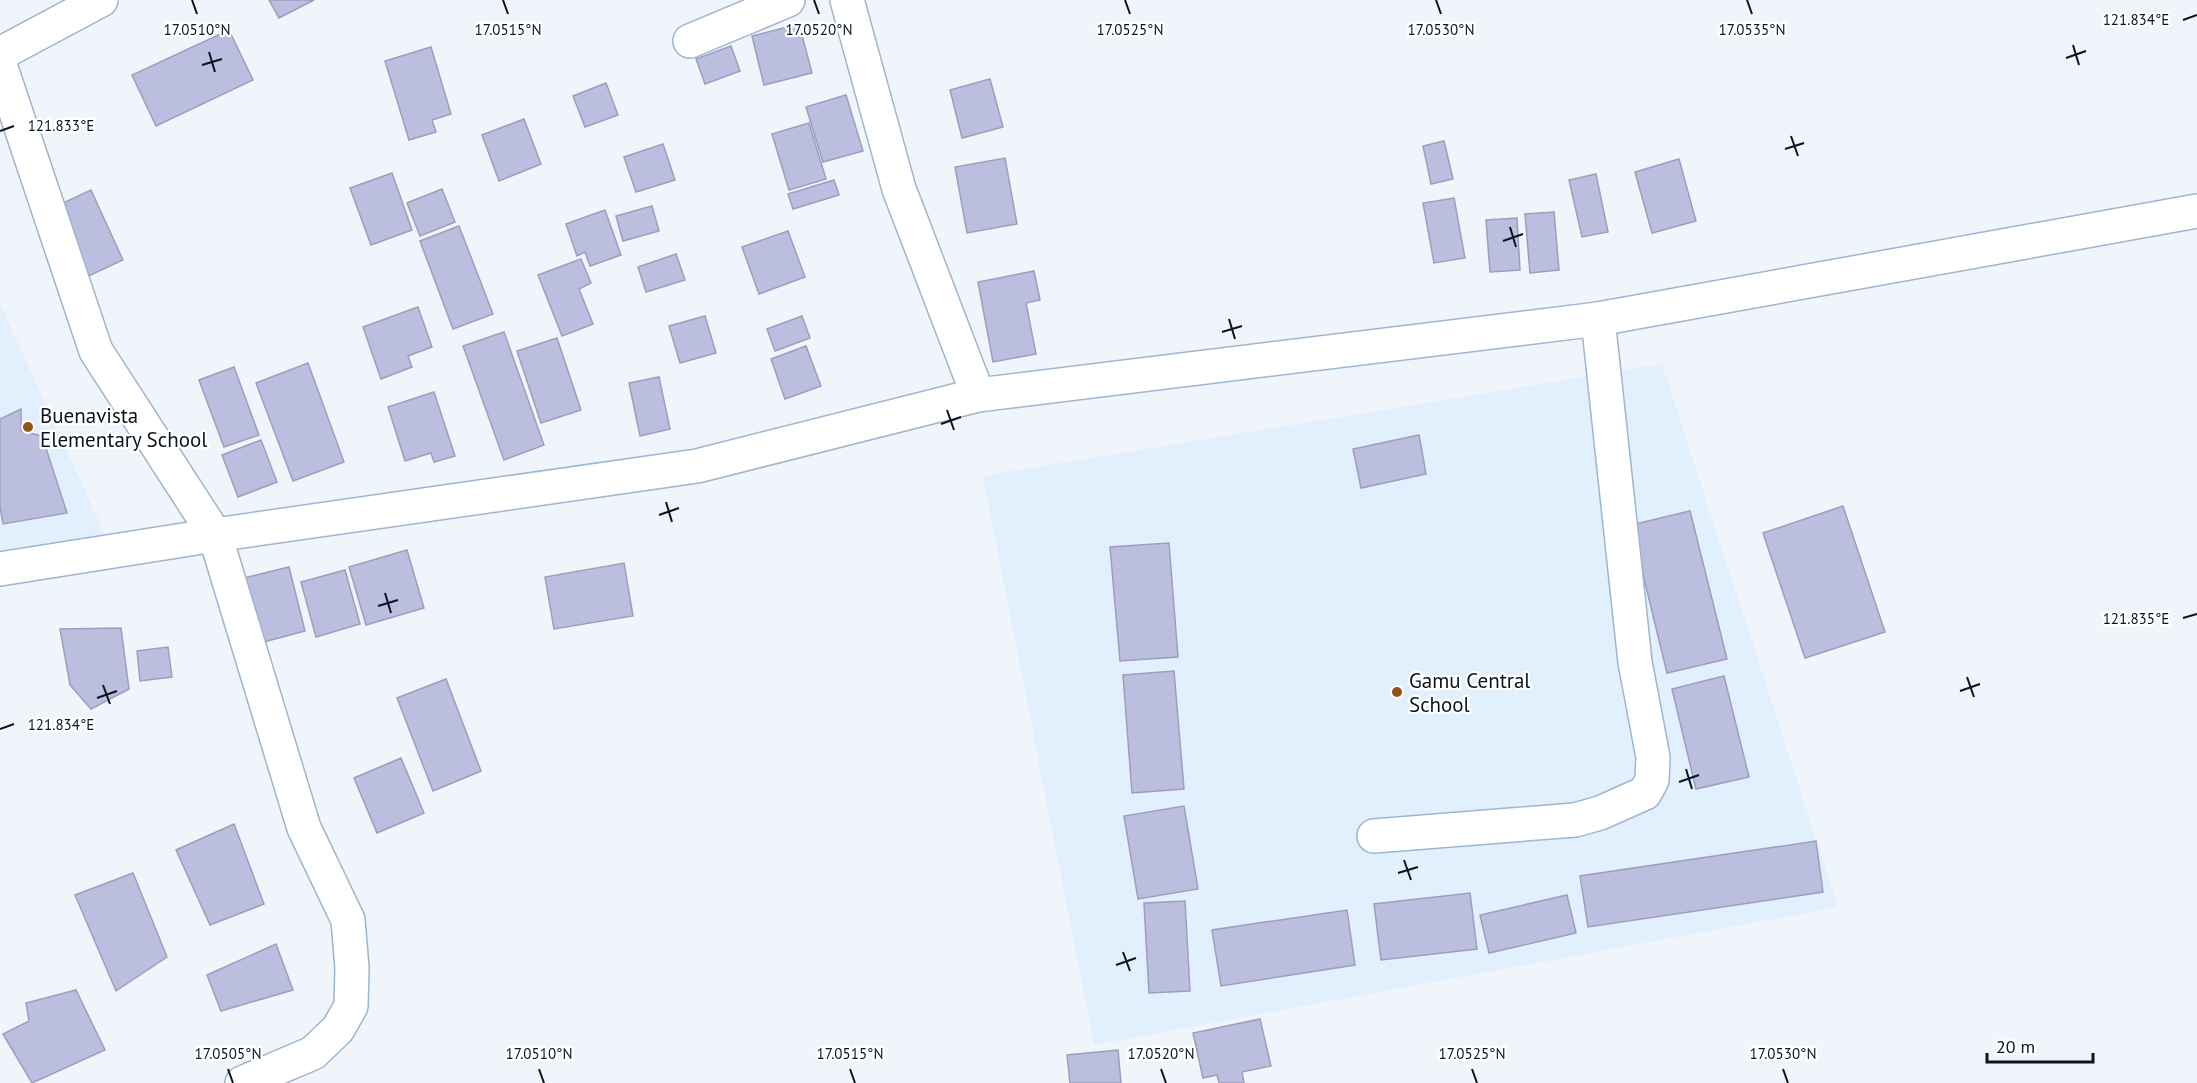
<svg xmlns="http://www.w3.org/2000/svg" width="2197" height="1083" font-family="'PT Sans',sans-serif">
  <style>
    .built { fill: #e2effc }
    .building { fill: #bcbedf; stroke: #9c9ebe; stroke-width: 1.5 }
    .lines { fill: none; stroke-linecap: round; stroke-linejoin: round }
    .minor-casing { stroke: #9db6cf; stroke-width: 36 }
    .minor { stroke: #fff; stroke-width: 33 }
    .ticks { fill: none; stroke: #0a141d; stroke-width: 2 }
    .poi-dot { fill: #92541a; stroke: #fff; stroke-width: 2 }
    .labels { text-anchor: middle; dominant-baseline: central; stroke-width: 4.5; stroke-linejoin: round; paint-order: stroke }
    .poi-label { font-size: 21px; fill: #0a141d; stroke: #fff; text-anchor: start }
    .ticks-label { font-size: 15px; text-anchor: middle; fill: #0a141d; stroke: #fff; stroke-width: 4.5; stroke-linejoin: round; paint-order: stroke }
  </style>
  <rect width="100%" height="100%" fill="#eff5fa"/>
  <g class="built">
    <path d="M0,304L112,550L0,564Z"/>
    <path d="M1662,364L1838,907L1094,1045L983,476Z"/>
  </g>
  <g class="building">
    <path d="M269,0H314L279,18Z"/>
    <path d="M799,24L812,73L764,85L752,36Z"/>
    <path d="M229,30L253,80L156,126L132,75Z"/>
    <path d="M731,46L740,71L705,84L696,59Z"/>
    <path d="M431,47L451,114L432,120L436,132L409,140L385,61Z"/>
    <path d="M990,79L1003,127L962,138L950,90Z"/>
    <path d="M606,83L618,115L585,127L573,96Z"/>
    <path d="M846,95L863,151L823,162L806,107Z"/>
    <path d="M524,119L541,164L499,181L482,135Z"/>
    <path d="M809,123L826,179L789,190L772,134Z"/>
    <path d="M1444,141L1453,179L1431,184L1423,146Z"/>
    <path d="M663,144L675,180L636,192L624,157Z"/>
    <path d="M1005,158L1017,224L967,233L955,167Z"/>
    <path d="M1679,159L1696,221L1652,233L1635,172Z"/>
    <path d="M392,173L412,230L371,245L350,188Z"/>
    <path d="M1596,174L1608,232L1582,237L1569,180Z"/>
    <path d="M834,180L839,195L793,209L788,194Z"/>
    <path d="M442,189L455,222L420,236L407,203Z"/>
    <path d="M91,190L123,260L80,280L48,210Z"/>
    <path d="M1454,198L1465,258L1434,263L1423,203Z"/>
    <path d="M652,206L659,231L623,241L616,216Z"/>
    <path d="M605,210L621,255L590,266L585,252L577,256L566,224Z"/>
    <path d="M1554,212L1559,270L1530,273L1525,214Z"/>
    <path d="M1517,218L1520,270L1490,272L1486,220Z"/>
    <path d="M459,226L493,314L453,329L420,241Z"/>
    <path d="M788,231L805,277L759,294L742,247Z"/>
    <path d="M676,254L685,280L646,292L638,267Z"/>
    <path d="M581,259L591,283L579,289L593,324L562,336L538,275Z"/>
    <path d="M1034,271L1040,300L1026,303L1036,354L993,362L978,282Z"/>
    <path d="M418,307L432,347L408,356L412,367L381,379L363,327Z"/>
    <path d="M705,316L716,353L680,363L669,326Z"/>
    <path d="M802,316L810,338L775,351L767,329Z"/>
    <path d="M504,332L544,445L504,460L463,346Z"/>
    <path d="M557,338L581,410L541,423L517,351Z"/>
    <path d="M806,346L821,386L785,399L771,359Z"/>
    <path d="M308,363L344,462L293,481L256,383Z"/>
    <path d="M234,367L259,435L224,447L199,380Z"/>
    <path d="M659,377L670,429L640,436L629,383Z"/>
    <path d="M434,392L455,456L434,462L431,453L405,461L388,407Z"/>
    <path d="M21,409V431L42,436L67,513L3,524L0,507V419Z"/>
    <path d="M1419,435L1426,474L1361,488L1353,449Z"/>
    <path d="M261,440L277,482L238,497L222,455Z"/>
    <path d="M1843,506L1885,632L1805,658L1763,533Z"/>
    <path d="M1690,511L1727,659L1667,673L1631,525Z"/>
    <path d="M1169,543L1178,657L1120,661L1110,547Z"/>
    <path d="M407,550L424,608L366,625L349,567Z"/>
    <path d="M624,563L633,616L554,629L545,577Z"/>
    <path d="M289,567L305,631L256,644L240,579Z"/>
    <path d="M345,570L360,624L316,637L301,582Z"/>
    <path d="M121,628L129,689L91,709L70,685L60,629Z"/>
    <path d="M168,647L172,677L140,681L137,651Z"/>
    <path d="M1174,671L1184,789L1132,793L1123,675Z"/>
    <path d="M1724,676L1749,777L1696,789L1672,689Z"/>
    <path d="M446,679L481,771L433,791L397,698Z"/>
    <path d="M401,758L424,813L377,833L354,778Z"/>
    <path d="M1184,806L1198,889L1138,899L1124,816Z"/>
    <path d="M234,824L264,904L210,925L176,850Z"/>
    <path d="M1816,841L1823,892L1588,927L1580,876Z"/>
    <path d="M133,873L167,957L116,991L75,895Z"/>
    <path d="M1470,893L1477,949L1381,960L1374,904Z"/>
    <path d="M1567,895L1576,933L1489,953L1480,915Z"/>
    <path d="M1185,901L1190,991L1149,993L1144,903Z"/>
    <path d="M1347,910L1355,965L1221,986L1212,930Z"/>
    <path d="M276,944L293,990L221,1011L207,975Z"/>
    <path d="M76,990L105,1050L32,1083L3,1034L29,1021L26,1003Z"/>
    <path d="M1260,1019L1271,1066L1242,1072L1244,1083H1219L1217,1075L1203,1078L1193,1033Z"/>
    <path d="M1118,1050L1121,1083H1070L1067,1055Z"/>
  </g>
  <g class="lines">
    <g class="minor-casing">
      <g id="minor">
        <path d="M847,0L899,189L978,395"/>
        <path d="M690,41L788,0"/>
        <path d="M0,54L101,0"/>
        <path d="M0,65L96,351L215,535L304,828L348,920L352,968L351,1006L338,1029L313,1053L242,1083"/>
        <path d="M0,569L215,535L697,466L978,395L1598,319L2197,211"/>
        <path d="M1374,836L1575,820L1600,813L1645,793L1652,780L1653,757L1635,662L1598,319"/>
      </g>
    </g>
    <use href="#minor" class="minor"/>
  </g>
  <path class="ticks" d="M192,0L197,14M503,0L508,14M814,0L819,14M1125,0L1130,14M1436,0L1441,14M1747,0L1752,14M2183,20L2197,15M2073,45L2079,65M209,52L215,72M2066,58L2086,51M202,65L222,59M0,131L14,126M1791,136L1798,156M1785,149L1804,143M1510,227L1516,247M1503,241L1523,234M1229,319L1235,339M1222,332L1242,326M947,410L954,430M941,424L961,417M666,502L672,522M659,515L679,508M385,593L391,613M378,606L398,600M2183,618L2197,614M1967,677L1974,697M103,685L110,704M1960,691L1980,684M97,698L117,691M0,729L14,724M1686,769L1692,789M1679,782L1699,775M1404,860L1411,880M1398,873L1418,867M1123,952L1130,971M1116,965L1136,958M228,1069L233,1083M539,1069L544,1083M850,1069L855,1083M1161,1069L1166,1083M1472,1069L1477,1083M1783,1069L1788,1083"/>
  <g class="poi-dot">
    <circle cx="28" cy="427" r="6"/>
    <circle cx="1397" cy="692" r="6"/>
  </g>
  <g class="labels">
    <g class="poi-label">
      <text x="40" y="415">Buenavista<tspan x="40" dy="24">Elementary School</tspan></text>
      <text x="1409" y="680">Gamu Central<tspan x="1409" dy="24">School</tspan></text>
    </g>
  </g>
  <g class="ticks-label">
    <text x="2136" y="25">121.834°E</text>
    <text x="197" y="35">17.0510°N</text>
    <text x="508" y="35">17.0515°N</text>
    <text x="819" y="35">17.0520°N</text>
    <text x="1130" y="35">17.0525°N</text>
    <text x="1441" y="35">17.0530°N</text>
    <text x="1752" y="35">17.0535°N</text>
    <text x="61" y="131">121.833°E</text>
    <text x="2136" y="624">121.835°E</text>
    <text x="61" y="730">121.834°E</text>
    <text x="228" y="1059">17.0505°N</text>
    <text x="539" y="1059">17.0510°N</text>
    <text x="850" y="1059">17.0515°N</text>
    <text x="1161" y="1059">17.0520°N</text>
    <text x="1472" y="1059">17.0525°N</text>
    <text x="1783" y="1059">17.0530°N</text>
  </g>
  <path d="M1987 1053v9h106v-9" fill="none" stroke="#0a141d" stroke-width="3"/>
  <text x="1996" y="1053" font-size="18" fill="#0a141d" stroke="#ffffff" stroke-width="4.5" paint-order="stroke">20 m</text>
</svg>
